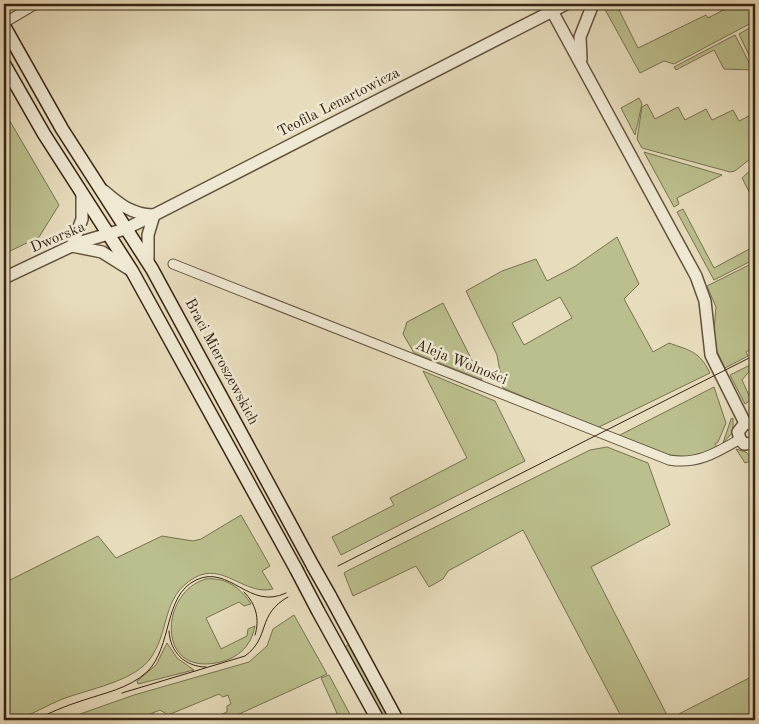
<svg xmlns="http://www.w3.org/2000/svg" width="759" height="724" font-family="'Old Standard TT',serif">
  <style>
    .green { fill: #bbbf8d; stroke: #787150; fill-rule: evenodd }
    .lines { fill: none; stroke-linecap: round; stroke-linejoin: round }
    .minor-casing { stroke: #62513c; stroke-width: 11 }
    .tertiary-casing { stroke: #62513c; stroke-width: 14 }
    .secondary-casing { stroke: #362312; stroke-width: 15 }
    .minor { stroke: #efe8d3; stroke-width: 9 }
    .tertiary { stroke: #efe8d3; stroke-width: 11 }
    .secondary { stroke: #efe8d3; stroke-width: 12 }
    .tram { stroke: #362312; stroke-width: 1 }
    .secondary-bridge-casing { stroke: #362312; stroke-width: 15; stroke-linecap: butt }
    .secondary-bridge { stroke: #efe8d3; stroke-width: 12 }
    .labels { text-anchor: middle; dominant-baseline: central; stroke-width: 5; stroke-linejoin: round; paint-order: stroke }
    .street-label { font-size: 15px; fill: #362312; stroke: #efe8d3 }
  </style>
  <rect width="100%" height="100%" fill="#e7dcbc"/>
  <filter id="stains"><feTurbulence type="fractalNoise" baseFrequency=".004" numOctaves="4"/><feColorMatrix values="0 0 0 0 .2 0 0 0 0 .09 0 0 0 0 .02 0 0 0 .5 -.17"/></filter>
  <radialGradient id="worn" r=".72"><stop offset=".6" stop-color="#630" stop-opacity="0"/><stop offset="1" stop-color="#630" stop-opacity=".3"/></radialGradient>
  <g class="green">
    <path d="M602,4H616L638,48L706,15L708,18L735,4H755V21L674,64L664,61L640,73Z"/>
    <path d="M755,25V68L739,34Z"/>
    <path d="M735,35L753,70L724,69L714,50L676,70L674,67Z"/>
    <path d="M639,98L642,104L635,135L621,108Z"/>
    <path d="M647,104L655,119L678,107L685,120L706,109L712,120L733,110L739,121L755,113V155L735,171L730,172L642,148L637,139L642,107Z"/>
    <path d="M4,111L59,205L39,237L4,254Z"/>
    <path d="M644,152L722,175L677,198L679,204L674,207Z"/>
    <path d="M755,166V203L742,178Z"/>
    <path d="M683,209L714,268L755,246V259L714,280L677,212Z"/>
    <path d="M617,237L639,284L624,299L653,352L669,343C691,351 699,351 710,373L597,428L503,388L497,355L466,291L502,271L536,259L547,281L574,267ZM560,297L572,318L524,345L512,323Z"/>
    <path d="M755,262V347L746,352L748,356L725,368L713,343L716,307L707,286Z"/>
    <path d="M443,303L482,380L414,353L403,334L407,322Z"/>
    <path d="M752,364V368L742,380L751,400L745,404L730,375Z"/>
    <path d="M423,371L495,401L525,461L341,555L332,537L394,505L390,498L467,458Z"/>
    <path d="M714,387L726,423L718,442L715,444L717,447C679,468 655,450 618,436Z"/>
    <path d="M733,418V432L723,443L731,419Z"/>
    <path d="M607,447L648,463L670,525L591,567L669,719L755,675V720H623L523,530L448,571L443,579L429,587L416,566L353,596L344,573L349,570L590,450Z"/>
    <path d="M736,449L746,452L753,460L745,463Z"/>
    <path d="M241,515L270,566L262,571L273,589C244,596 223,561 194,578C162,597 170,628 152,656C136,682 87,689 60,700C41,708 25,720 4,720V583L98,536L116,558L162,536L193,541L201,539Z"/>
    <path d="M206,579C226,577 241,588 251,604L244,606L239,602L206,618L221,649L247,636L248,629L255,626C252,642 243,654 227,660C155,684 158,592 206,579Z"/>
    <path d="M294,615L327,674L226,720H208L227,712V706L231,704L228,695L223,697L219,694L168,715L160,710L135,720L130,715L118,720H63L134,695L249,662L267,646L273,629Z"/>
    <path d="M167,643L177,658L194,670L138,684L137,681L156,665Z"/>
    <path d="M349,644L392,720H384L345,647Z"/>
    <path d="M329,675L353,720H340L321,678Z"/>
  </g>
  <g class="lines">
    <g class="minor-casing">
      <g id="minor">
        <path d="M4,23L36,4"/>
        <path d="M173,264L669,460C697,465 716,453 740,439"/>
      </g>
    </g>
    <g class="tertiary-casing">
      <g id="tertiary">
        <path d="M552,11L696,276L705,301L711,355L745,423"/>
        <path d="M581,59L580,37L593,4"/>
        <path d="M104,191C119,204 131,214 153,215"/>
        <path d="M72,246L102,252L129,269"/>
        <path d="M72,246L82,219V194"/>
        <path d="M148,261V235L154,215"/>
        <path d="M4,278L78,243L125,229L154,215L566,4"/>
        <path d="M755,424L745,423L738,432L740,439L744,444L755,443"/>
      </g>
    </g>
    <g class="secondary-casing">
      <g id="secondary">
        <path d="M4,26L62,129L152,269L313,566"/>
        <path d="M4,64L44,134L132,271L296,569"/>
        <path d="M330,596L397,720"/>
        <path d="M318,611L378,720"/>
      </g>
    </g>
    <use href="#minor" class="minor"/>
    <use href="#tertiary" class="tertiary"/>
    <use href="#secondary" class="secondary"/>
    <g class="tram">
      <path d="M338,566L755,355"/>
      <path d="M244,592C256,604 260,619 255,635"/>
      <path d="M169,631C170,652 185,667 206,667"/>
      <path d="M122,693L245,656C271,637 256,615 288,597"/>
      <path d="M35,720C49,713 65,706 81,701C104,693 128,689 147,672C173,646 163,596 196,580C230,564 249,611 286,593"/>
    </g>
    <g class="secondary-bridge-casing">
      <g id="secondary-bridge">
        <path d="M313,566L330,596"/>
        <path d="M296,569L318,611"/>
      </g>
    </g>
    <use href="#secondary-bridge" class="secondary-bridge"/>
  </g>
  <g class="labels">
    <g class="street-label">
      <text transform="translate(339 103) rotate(-27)">Teofila Lenartowicza</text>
      <text transform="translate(58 238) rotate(-23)">Dworska</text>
      <text transform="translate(221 362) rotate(62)">Braci Mieroszewskich</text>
      <text transform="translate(461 363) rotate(22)">Aleja Wolności</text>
    </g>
  </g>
  <rect width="759" height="724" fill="none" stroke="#e7dcbc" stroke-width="20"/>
  <rect x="5" y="5" width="749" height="714" fill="none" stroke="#362312" stroke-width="2.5"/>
  <rect x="10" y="10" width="739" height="704" fill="none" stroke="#362312"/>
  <rect width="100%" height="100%" filter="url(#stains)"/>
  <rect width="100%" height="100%" fill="url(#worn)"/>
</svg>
